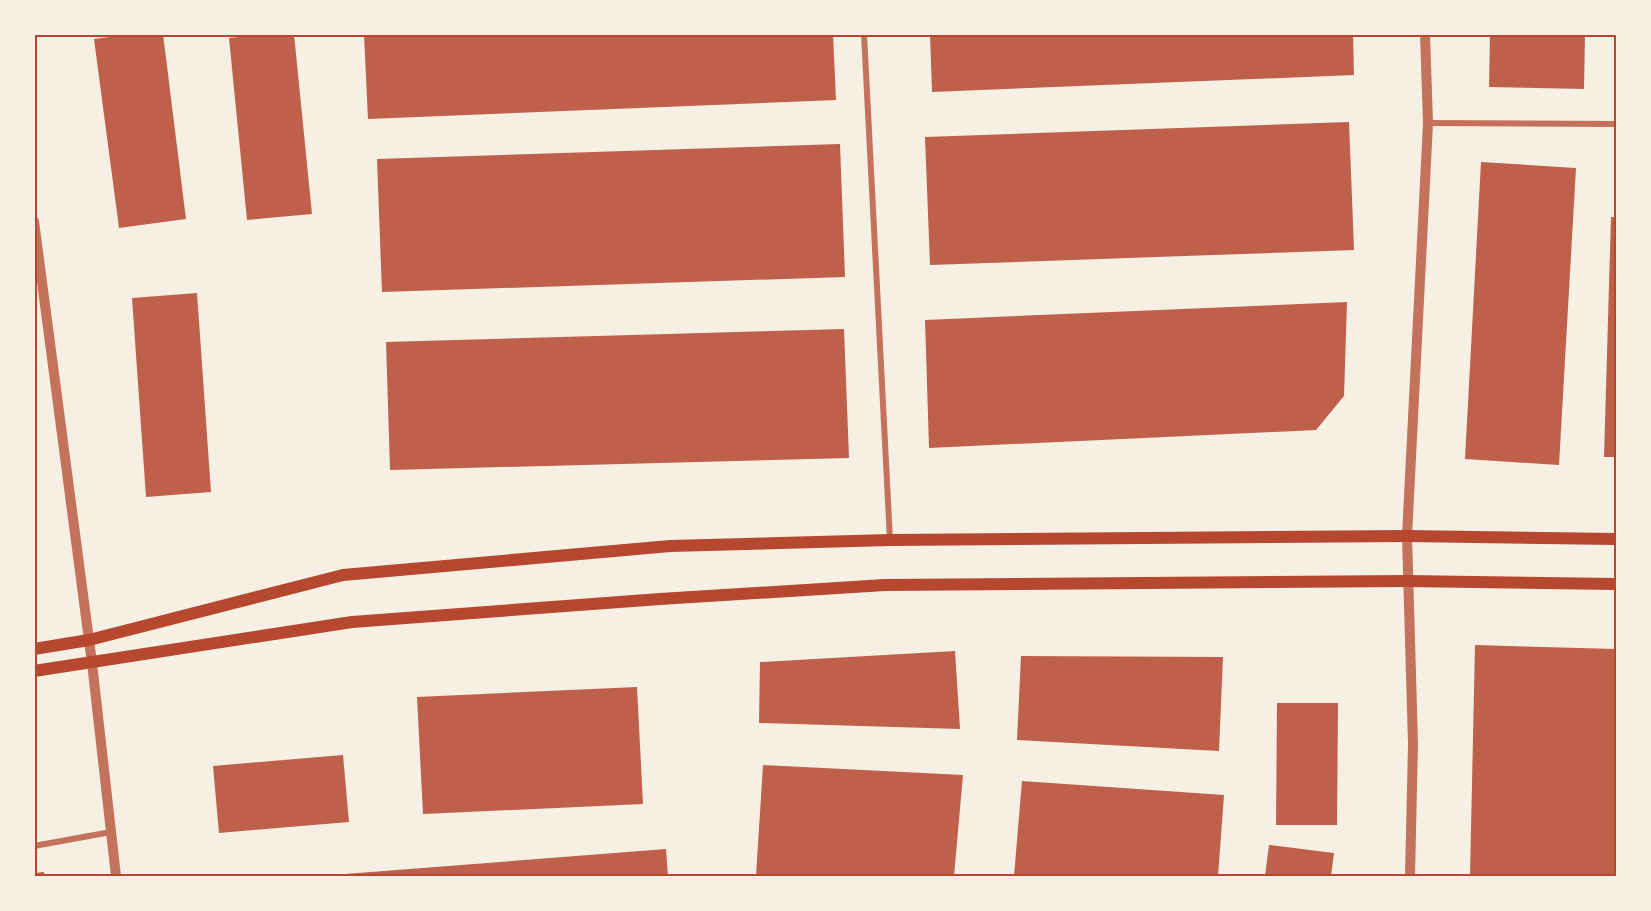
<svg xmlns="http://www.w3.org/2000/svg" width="1651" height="911" font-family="Rubik,sans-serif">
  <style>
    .building { fill: #bf614a }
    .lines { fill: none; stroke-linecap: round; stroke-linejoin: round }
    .minor { stroke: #c5725c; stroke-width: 6 }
    .tertiary { stroke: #c5725c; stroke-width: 10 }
    .secondary { stroke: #b5482f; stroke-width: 12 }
    .neatline { fill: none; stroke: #b5482f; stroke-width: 2 }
  </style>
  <rect width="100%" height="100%" fill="#f6efe4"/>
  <g class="building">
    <path d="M131,34H163L186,219L119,228L94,39Z"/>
    <path d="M267,34H294L312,214L247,220L229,38Z"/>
    <path d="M364,34H833L836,100L368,119Z"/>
    <path d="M930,34H1353L1354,75L932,92Z"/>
    <path d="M1490,34H1585L1584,89L1489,87Z"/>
    <path d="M1349,122L1354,250L930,265L925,137Z"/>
    <path d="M840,144L845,277L382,292L377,159Z"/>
    <path d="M1481,162L1576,168L1559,465L1465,459Z"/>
    <path d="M1611,217H1616V457H1604Z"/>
    <path d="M197,293L211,492L146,497L132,298Z"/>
    <path d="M1347,302L1344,396L1316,430L929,448L925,320Z"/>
    <path d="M844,329L849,458L390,470L386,342Z"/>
    <path d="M1475,645L1616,649V876H1470Z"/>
    <path d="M955,651L960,729L759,723L760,662Z"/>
    <path d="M1021,656L1223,657L1219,751L1017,740Z"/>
    <path d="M637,687L643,804L423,814L417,697Z"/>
    <path d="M1277,703H1338L1337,825H1276Z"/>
    <path d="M343,755L349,822L219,833L213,766Z"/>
    <path d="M763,765L963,775L954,876H756Z"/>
    <path d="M1022,781L1224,795L1218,876H1014Z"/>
    <path d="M1269,845L1334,853L1331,876H1265Z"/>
    <path d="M666,849L668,876H332V875Z"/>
    <path d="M44,872L45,876H34V873Z"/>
  </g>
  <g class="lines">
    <g class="minor">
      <path d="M864,34L890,540"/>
      <path d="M1428,123L1616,124"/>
      <path d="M34,846L111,832"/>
    </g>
    <g class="tertiary">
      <path d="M34,221L92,663L116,876"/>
      <path d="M1410,876L1413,744L1407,536L1428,123L1425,34"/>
    </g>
    <g class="secondary">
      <path d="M34,649L89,640L343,575L670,546L890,540L1407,536L1616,539"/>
      <path d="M34,671L352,622L660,599L885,585L1407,581L1616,584"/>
    </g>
  </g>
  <rect width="1651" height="911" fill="none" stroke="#f6efe4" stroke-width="72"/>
  <rect x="36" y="36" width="1579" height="839" class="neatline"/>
</svg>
